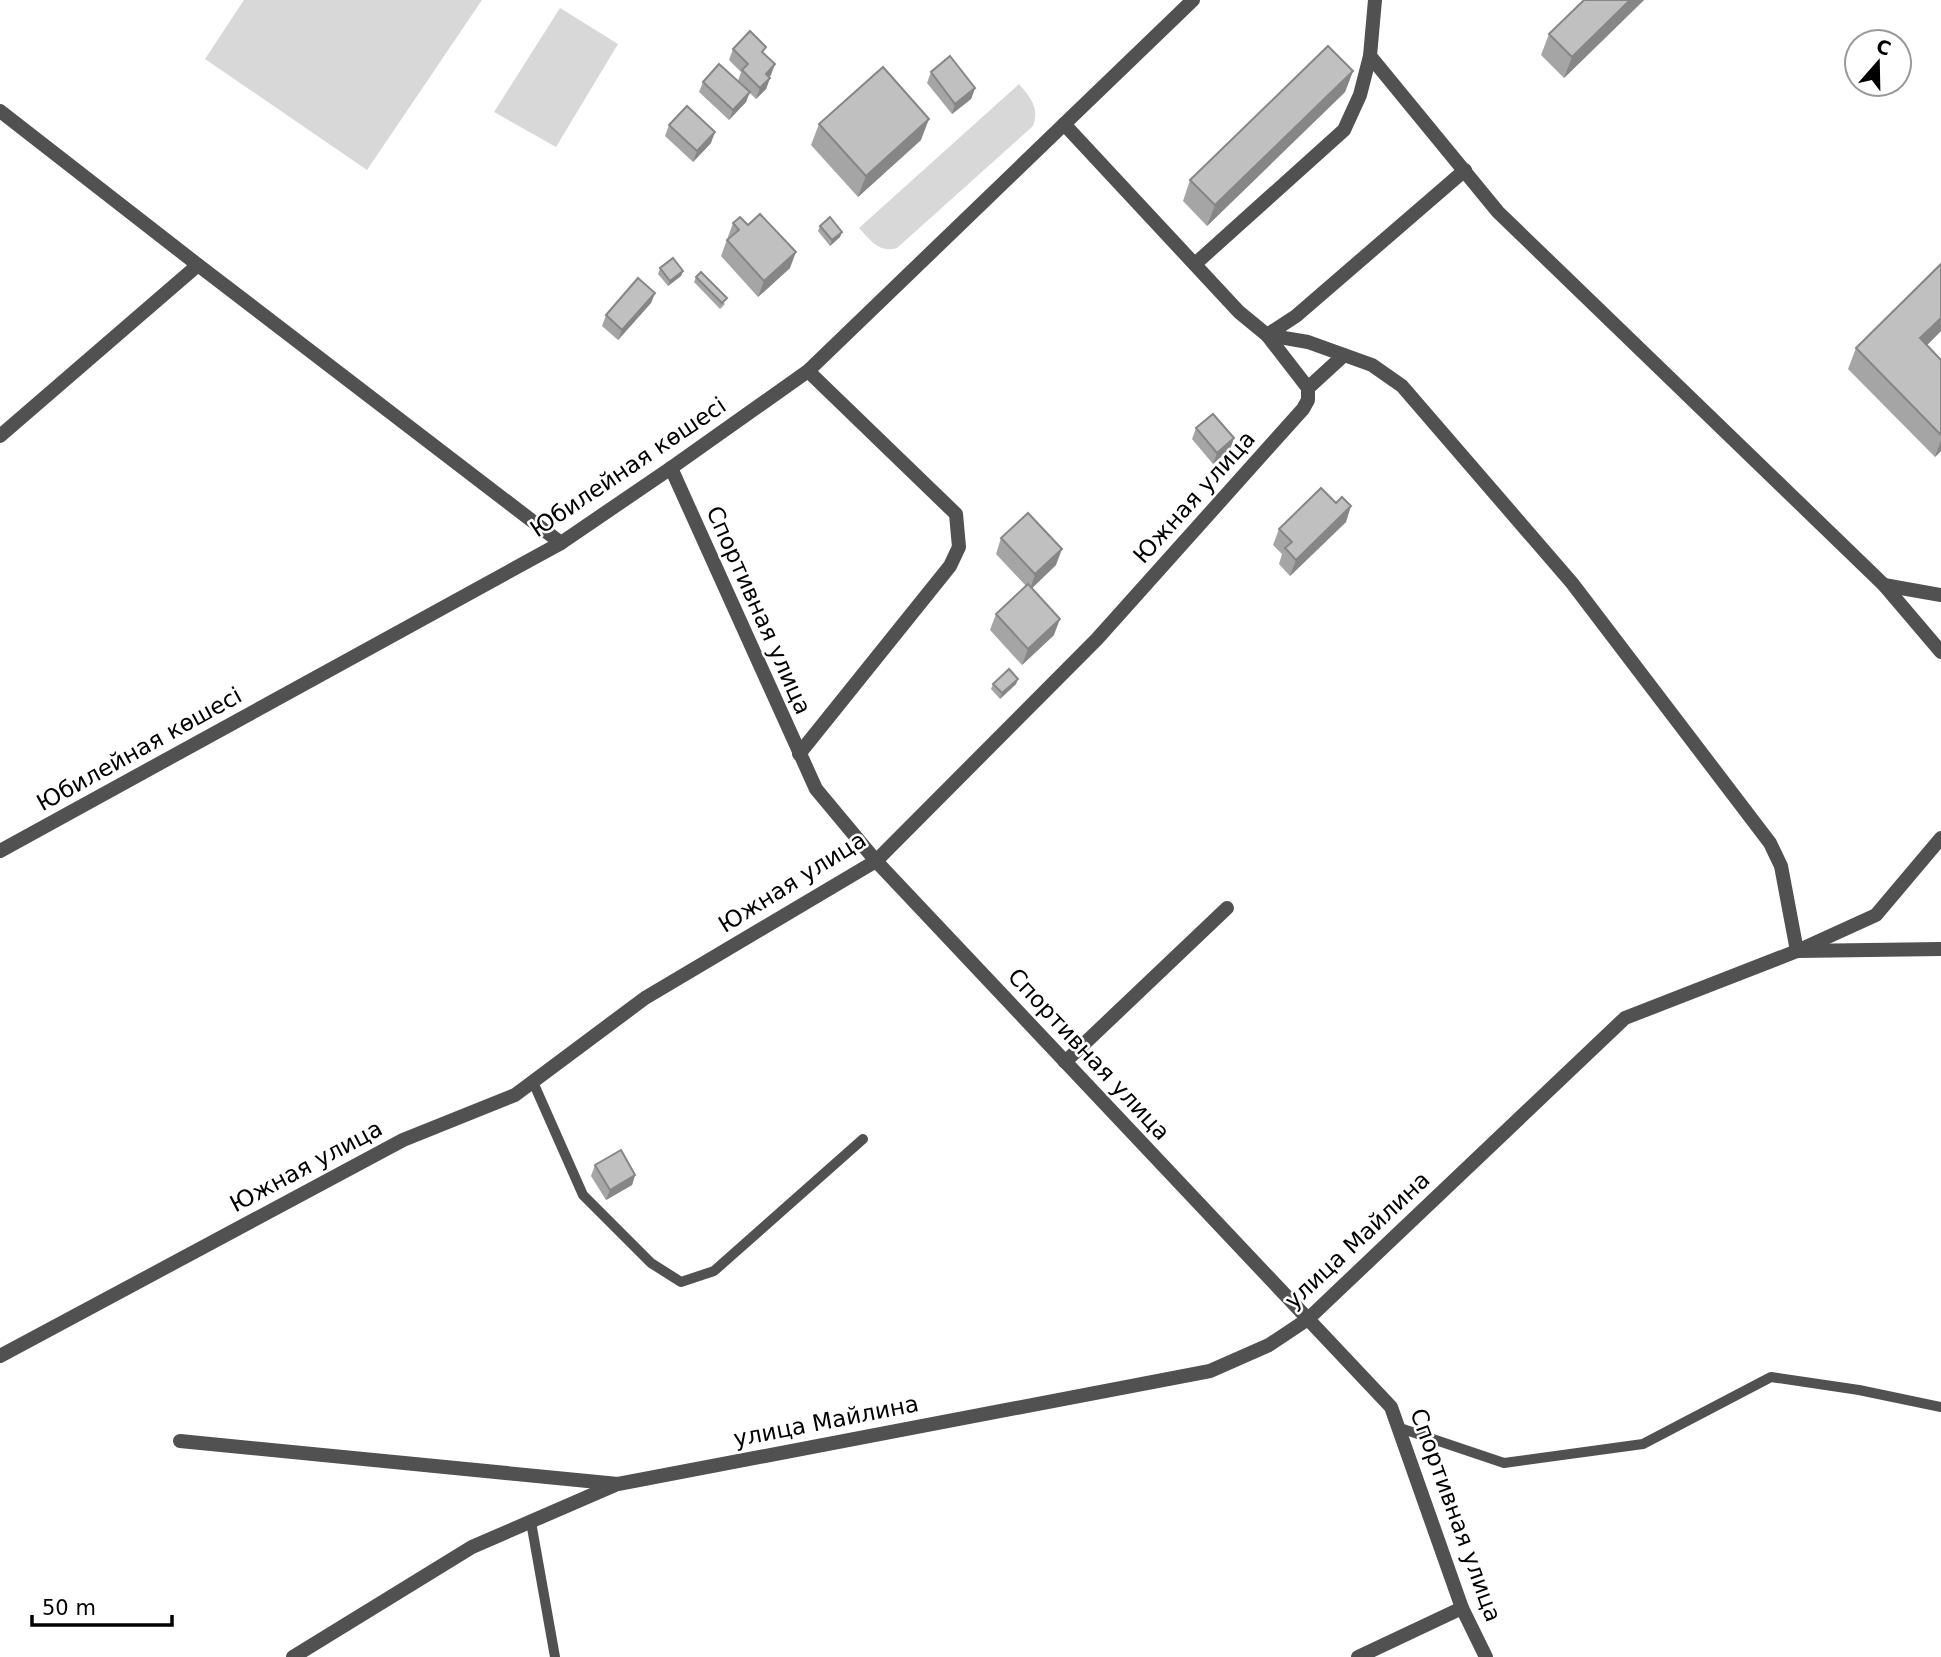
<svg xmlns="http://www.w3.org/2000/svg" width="1941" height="1657" font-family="'DejaVu Sans',sans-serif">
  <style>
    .green { fill: #d8d8d8 }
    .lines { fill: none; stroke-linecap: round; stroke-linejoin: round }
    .lane { stroke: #515151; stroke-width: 10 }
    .street { stroke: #515151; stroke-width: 14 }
    .wall { fill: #a5a5a5 }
    .shaded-wall { fill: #868686 }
    .building { fill: #c0c0c0; stroke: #868686; stroke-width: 2 }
    .labels { text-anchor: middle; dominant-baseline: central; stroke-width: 5; stroke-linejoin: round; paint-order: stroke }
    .street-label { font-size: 23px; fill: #000; stroke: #fff }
  </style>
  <rect width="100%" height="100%" fill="#fff"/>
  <g class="green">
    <path d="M244,0H482L367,170L205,59Z"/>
    <path d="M560,8L618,44L556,147L494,112Z"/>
    <path d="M1019,84C1030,97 1040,108 1033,126L897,248C879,253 871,241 859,228Z"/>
  </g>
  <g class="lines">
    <g class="lane">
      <path d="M533,1082L583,1195L651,1263L681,1282L714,1271L863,1139"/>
      <path d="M1400,1428L1504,1463L1643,1444L1771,1377L1859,1390L1941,1407"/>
      <path d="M531,1522L555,1657"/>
    </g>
    <g class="street">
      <path d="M1375,0L1370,56L1498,212L1884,585L1941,652"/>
      <path d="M0,111L198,265L561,543"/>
      <path d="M1064,124L1239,312L1267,335L1308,342L1372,365L1402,386L1572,583L1770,843L1781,866L1797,951L1941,949"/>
      <path d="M1195,264L1344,130L1360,95L1370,56"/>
      <path d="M1308,388L1344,355"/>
      <path d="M0,436L198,265"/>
      <path d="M671,468L816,789L876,861L1391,1407L1462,1608L1486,1657"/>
      <path d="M1884,585L1941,595"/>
      <path d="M799,754L950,566L959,547L956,514L808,371"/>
      <path d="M0,851L561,543L671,468L808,371L1193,0"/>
      <path d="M1065,1062L1227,908"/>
      <path d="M0,1356L403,1140L515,1095L645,998L876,861L1097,639L1303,409L1308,400V388L1267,335L1296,316L1465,170"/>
      <path d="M180,1441L618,1484L1210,1371L1269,1345L1308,1319L1625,1018L1797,951L1876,915L1941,838"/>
      <path d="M293,1657L472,1547L615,1485"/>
      <path d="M1358,1657L1462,1608"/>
    </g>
  </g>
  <g class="wall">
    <path d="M1584,0H1644L1564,78L1541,55L1549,34Z"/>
    <path d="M733,49L764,53L771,75L769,77L770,78L766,89L756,99L749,92L746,102L729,120L699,92L703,82L738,81L741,72L729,60Z"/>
    <path d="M1353,71L1345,92L1207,226L1183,201L1190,180Z"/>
    <path d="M931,72L975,88L971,99L952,114L927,83Z"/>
    <path d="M819,124L921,140L858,197L811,145Z"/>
    <path d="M669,125L711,143L693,162L665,136Z"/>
    <path d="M733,223L790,268L758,297L721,256Z"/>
    <path d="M820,226L842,232L840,237L830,246L818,231Z"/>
    <path d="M1941,264V331L1927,345L1941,360V451L1935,457L1848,369L1856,348Z"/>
    <path d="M660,268L683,271L681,276L668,286L658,274Z"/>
    <path d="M696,277L725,304L720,309L694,282Z"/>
    <path d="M655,293L651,303L618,340L602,326L606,315Z"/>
    <path d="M1196,428L1234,438L1230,449L1213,464L1192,439Z"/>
    <path d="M1336,503L1346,522L1290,576L1279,564L1282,554L1273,545L1279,529Z"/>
    <path d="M1001,538L1056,565L1032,588L1054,635L1022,665L990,630L996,614L1026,586L996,554Z"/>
    <path d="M1018,679L1016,684L1000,699L991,689L993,684Z"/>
    <path d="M595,1165L635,1175L632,1185L606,1200L591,1176Z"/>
  </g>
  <g class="shaded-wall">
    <path d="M1630,0H1644L1564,78L1572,57Z"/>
    <path d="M775,64L771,75L762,85L766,74Z"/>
    <path d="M1353,71L1345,92L1207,226L1215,205Z"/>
    <path d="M770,78L766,89L756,99L760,88Z"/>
    <path d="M975,88L971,99L952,114L955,104Z"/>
    <path d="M750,92L746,102L729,120L733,110Z"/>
    <path d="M929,119L921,140L858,197L866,176Z"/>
    <path d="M715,132L711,143L693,162L697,151Z"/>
    <path d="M842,232L840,237L830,246L832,240Z"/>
    <path d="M796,252L790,268L758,297L764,281Z"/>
    <path d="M683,271L681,276L668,286L670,281Z"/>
    <path d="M655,293L651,303L618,340L622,330Z"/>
    <path d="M1941,318V331L1912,360L1920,338Z"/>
    <path d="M1234,438L1230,449L1213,464L1217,453Z"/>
    <path d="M1941,440V451L1935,457Z"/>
    <path d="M1351,506L1346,522L1290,576L1296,560Z"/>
    <path d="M1062,549L1056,565L1030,590L1035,574Z"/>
    <path d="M1060,619L1054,635L1022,665L1028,649Z"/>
    <path d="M1018,679L1016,684L1000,699L1002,693Z"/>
    <path d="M635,1175L632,1185L606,1200L610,1190Z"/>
  </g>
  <g class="building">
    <path d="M1584,0H1630L1572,57L1549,34Z"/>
    <path d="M750,31L766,47L762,52L775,64L766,74L770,78L760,88L742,70L748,64L733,49Z"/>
    <path d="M1328,46L1353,71L1215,205L1190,180Z"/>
    <path d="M950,56L975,88L955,104L931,72Z"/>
    <path d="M719,64L750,92L733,110L703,82Z"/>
    <path d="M883,67L929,119L866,176L819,124Z"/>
    <path d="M687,106L715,132L697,151L669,125Z"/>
    <path d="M760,214L796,252L764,281L727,240L739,230L733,223L740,217L748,225Z"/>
    <path d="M830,217L842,232L832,240L820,226Z"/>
    <path d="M673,258L683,271L670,281L660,268Z"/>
    <path d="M1941,264V318L1920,338L1941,360V435L1856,348Z"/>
    <path d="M701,272L727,298L722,303L696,277Z"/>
    <path d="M638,278L655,293L622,330L606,315Z"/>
    <path d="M1213,414L1234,438L1217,453L1196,428Z"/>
    <path d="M1321,488L1336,503L1342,497L1351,506L1296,560L1285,548L1292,542L1279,529Z"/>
    <path d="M1028,513L1062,549L1035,574L1001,538Z"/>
    <path d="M1028,584L1060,619L1028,649L996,614Z"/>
    <path d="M1009,669L1018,679L1002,693L993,684Z"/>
    <path d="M621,1150L635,1175L610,1190L595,1165Z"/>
  </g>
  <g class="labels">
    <g class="street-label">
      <text transform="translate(628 467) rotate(-34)">Юбилейная көшесі</text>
      <text transform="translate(1194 497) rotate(-48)">Южная улица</text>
      <text transform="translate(759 610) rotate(66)">Спортивная улица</text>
      <text transform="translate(139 749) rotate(-29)">Юбилейная көшесі</text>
      <text transform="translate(792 882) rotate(-32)">Южная улица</text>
      <text transform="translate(1089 1054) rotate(47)">Спортивная улица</text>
      <text transform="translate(306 1166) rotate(-28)">Южная улица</text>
      <text transform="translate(1357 1240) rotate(-43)">улица Майлина</text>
      <text transform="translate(826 1421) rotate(-11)">улица Майлина</text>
      <text transform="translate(1456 1515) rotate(70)">Спортивная улица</text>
    </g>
  </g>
  <g transform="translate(1878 63) rotate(20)"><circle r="33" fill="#ffffff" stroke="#999999" stroke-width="2"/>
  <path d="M0-5L12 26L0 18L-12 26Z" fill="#000000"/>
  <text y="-10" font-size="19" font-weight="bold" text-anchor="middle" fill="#000000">С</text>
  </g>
  <path d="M32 1615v10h140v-10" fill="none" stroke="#000000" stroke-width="3.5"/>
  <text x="42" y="1615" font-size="21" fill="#000000" stroke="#ffffff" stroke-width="5" paint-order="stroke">50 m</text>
</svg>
